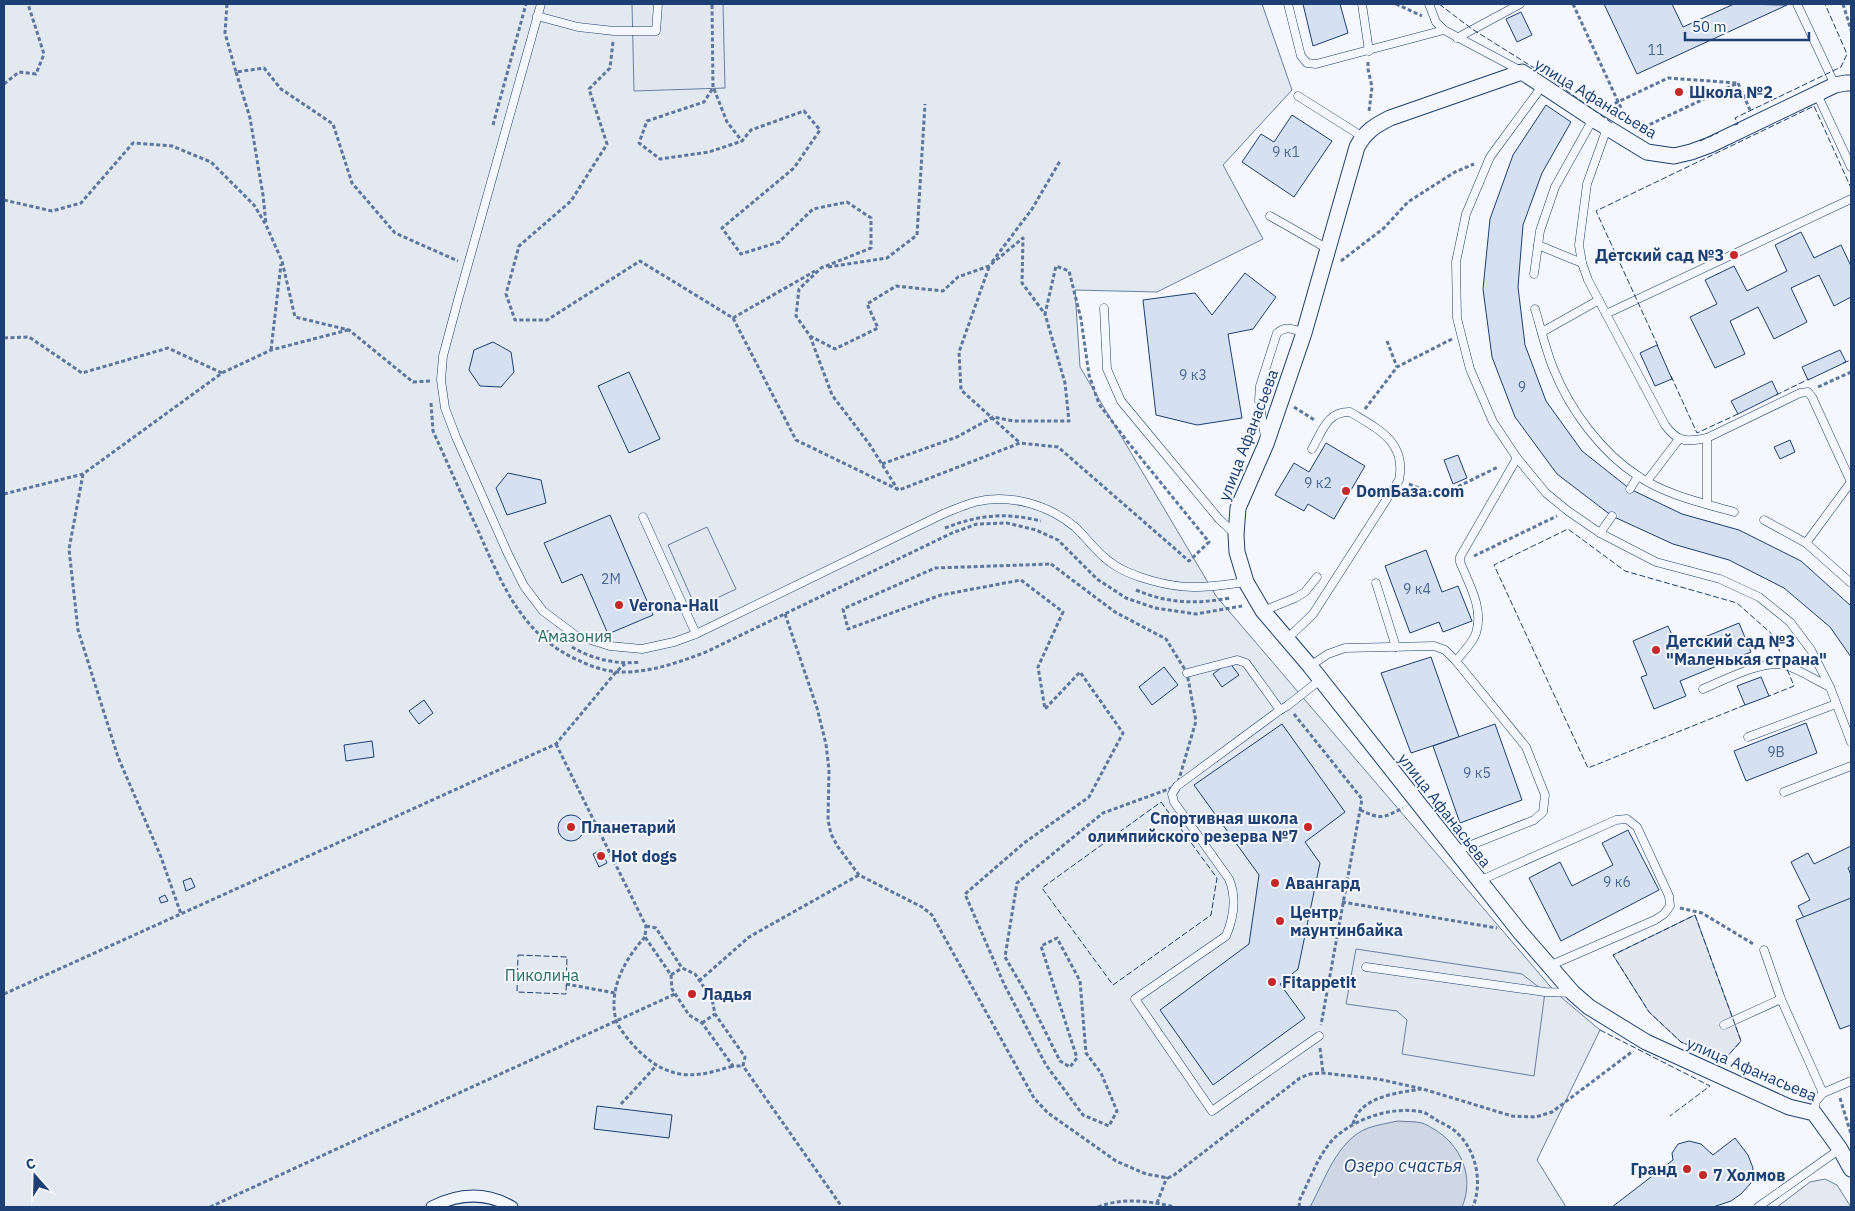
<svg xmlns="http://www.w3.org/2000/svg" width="1855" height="1211" font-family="'IBM Plex Sans',sans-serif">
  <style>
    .green { fill: #e3e9f0; stroke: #687fa3 }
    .parking { fill: #e3e8f0; stroke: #687fa3 }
    .water { fill: #cfd7e4; stroke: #687fa3 }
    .building { fill: #d5e0f0; stroke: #1d3f73 }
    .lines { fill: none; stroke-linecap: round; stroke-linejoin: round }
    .service-casing { stroke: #1d3f73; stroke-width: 9 }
    .pedestrian-casing { stroke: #1d3f73; stroke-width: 13 }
    .minor-casing { stroke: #1d3f73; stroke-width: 17 }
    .path { stroke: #5e769c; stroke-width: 3; stroke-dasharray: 4 2.5; stroke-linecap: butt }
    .service { stroke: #f4f7fb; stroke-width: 8 }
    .pedestrian { stroke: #f4f7fb; stroke-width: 11 }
    .minor { stroke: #f4f7fb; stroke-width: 15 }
    .fence { stroke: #1d3f73; stroke-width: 1; stroke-dasharray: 6 2.5; stroke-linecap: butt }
    .poi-dot { fill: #c62828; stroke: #f4f7fb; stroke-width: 2 }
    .labels { text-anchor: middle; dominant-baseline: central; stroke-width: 4; stroke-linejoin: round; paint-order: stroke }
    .number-label { font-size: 14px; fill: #4b6792 }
    .poi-label { font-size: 16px; font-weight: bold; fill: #1d3f73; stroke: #f4f7fb; text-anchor: start }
    .street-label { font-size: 16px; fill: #1d3f73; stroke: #f4f7fb }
    .park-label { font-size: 16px; fill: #2c6c60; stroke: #f4f7fb }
    .water-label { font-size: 18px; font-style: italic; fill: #1d3f73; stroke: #f4f7fb }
  </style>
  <rect width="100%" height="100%" fill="#f4f7fb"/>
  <g class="green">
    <path d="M4,4H1262L1292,90L1223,165L1263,239L1157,292L1075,290L1080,367L1216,596L1555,992L1600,1030L1537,1160L1566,1207H4Z"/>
    <path d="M1825,1179L1837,1185L1851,1207H1777L1810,1182Z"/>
  </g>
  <g class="parking">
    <path d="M632,4H723L725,88L634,91Z"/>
    <path d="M707,527L736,589L696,608L668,545Z"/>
    <path d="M1695,915L1741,1041L1724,1060L1681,1042L1649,1012L1613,955Z"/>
    <path d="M1356,949L1522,974L1545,992L1534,1076L1402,1054L1407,1020L1397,1011L1346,1004Z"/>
  </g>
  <path class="water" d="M1398,1121C1406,1122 1414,1121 1422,1123C1425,1124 1429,1126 1432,1128C1461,1144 1475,1177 1462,1207H1310C1325,1180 1337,1140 1368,1128C1377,1125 1388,1123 1398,1121Z"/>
  <g class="building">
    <path d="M1303,4H1340L1348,33L1313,46Z"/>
    <path d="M1604,4H1672L1683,27L1734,4L1787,5L1637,74Z"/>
    <path d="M1521,12L1532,35L1517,42L1506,19Z"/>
    <path d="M1546,105L1571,122L1542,173L1523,225L1518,287L1525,345L1546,401L1582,451L1630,489L1682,514L1739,530L1801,561L1851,606V657L1830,627L1784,588L1729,560L1673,544L1612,516L1557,474L1515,417L1492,357L1483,289L1490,219L1513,155Z"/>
    <path d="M1292,115L1332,141L1294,197L1242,162L1261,134L1274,142Z"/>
    <path d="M1801,232L1814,258L1841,245L1851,266V297L1834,306L1819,275L1791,288L1807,322L1774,339L1758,307L1730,321L1745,354L1715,368L1690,317L1717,304L1705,280L1734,266L1747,291L1787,271L1775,245Z"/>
    <path d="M1245,273L1276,297L1253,329L1228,334L1242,418L1197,425L1156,415L1143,300L1195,293L1212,315Z"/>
    <path d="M493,342L511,352L514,372L501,387L480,386L469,370L474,350Z"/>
    <path d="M1657,345L1672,379L1655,386L1640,353Z"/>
    <path d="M1840,350L1846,362L1808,380L1802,367Z"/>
    <path d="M629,372L660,439L629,453L598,386Z"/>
    <path d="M1772,381L1778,394L1738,414L1731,401Z"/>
    <path d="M1790,440L1795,452L1780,459L1774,447Z"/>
    <path d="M1326,443L1365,466L1334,519L1308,504L1304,511L1275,495L1294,463L1309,472Z"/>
    <path d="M1458,455L1467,478L1453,484L1444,460Z"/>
    <path d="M508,473L541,480L546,503L507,515L496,488Z"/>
    <path d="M610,515L653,615L608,634L582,574L562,583L544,543Z"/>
    <path d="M1426,550L1442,592L1458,586L1472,621L1443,632L1439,622L1410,633L1385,566Z"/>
    <path d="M1739,623L1751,652L1680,681L1686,696L1654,709L1641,677L1647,675L1633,641L1668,626L1678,648Z"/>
    <path d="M1431,657L1459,737L1411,753L1381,673Z"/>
    <path d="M1229,662L1239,675L1222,687L1213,674Z"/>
    <path d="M1164,667L1178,685L1152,705L1139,687Z"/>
    <path d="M1761,677L1769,696L1745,705L1737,686Z"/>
    <path d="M424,700L433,713L419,724L409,711Z"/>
    <path d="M1806,723L1817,753L1746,781L1734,751Z"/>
    <path d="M1282,724L1345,812L1305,842L1320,863L1298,969L1280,984L1305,1018L1213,1085L1160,1010L1249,944L1259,875L1194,785Z"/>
    <path d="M1495,724L1522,800L1460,823L1433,746Z"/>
    <path d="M372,741L374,757L346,761L344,745Z"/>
    <circle cx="571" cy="828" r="13"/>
    <path d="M1628,830L1659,890L1561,941L1529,878L1560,862L1572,886L1613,865L1602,843Z"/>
    <path d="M1851,846V866L1848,868L1851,875V911L1847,902L1806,922L1798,906L1810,900L1791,862L1808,853L1814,864Z"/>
    <path d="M601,850L607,863L599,867L593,854Z"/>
    <path d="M191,878L195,887L186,891L183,881Z"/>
    <path d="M165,895L168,901L161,903L159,898Z"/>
    <path d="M1851,898V1025L1840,1029L1796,920Z"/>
    <path d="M597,1106L672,1115L669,1138L594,1129Z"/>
    <path d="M1735,1138L1748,1155L1753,1168L1751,1183L1741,1194L1731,1201L1713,1207H1612L1673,1160L1672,1153L1678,1144L1689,1141L1701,1144L1713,1155Z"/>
  </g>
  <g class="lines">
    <g class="service-casing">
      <g id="service">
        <path d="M541,4L458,300L443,356L441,380L445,408L456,437L508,554L524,586L543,611L575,635L610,646L642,649L674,642L696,634L943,514C953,510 964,505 975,502C1009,493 1049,505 1075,527C1087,538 1096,552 1110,562C1129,577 1172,588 1197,587C1213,587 1230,584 1246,582"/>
        <path d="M1288,4L1301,56L1307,63L1316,64L1444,30"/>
        <path d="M1362,4L1369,51"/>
        <path d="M1429,4L1436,22L1444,30L1521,71"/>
        <path d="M1797,4L1835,85"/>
        <path d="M537,16L578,27L614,31H656L658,4"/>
        <path d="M1457,38L1520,4"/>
        <path d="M1543,85L1490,157L1466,214L1456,262L1457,318L1461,334L1470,369L1493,422L1517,458L1546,493L1568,511L1600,533L1656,562L1720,579L1759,597L1790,622L1811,650L1830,687"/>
        <path d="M1817,94L1851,167"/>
        <path d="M1298,96L1363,137"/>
        <path d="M1607,128L1587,184L1579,245L1582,263L1588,280L1665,425C1678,443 1687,442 1707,438L1800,393L1808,392L1812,397L1851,482"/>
        <path d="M1270,216L1328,249"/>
        <path d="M1538,245L1582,263"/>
        <path d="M1534,274L1540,231L1555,187L1593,119"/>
        <path d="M1104,308L1107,369L1121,401L1219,519L1236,535"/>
        <path d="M1535,309C1541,329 1546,351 1554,370C1570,410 1602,453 1638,476C1666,495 1703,503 1734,512"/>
        <path d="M1606,314L1851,199"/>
        <path d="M1542,332L1599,300"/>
        <path d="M1265,437L1259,400L1260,386L1277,333C1286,325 1293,329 1304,333"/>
        <path d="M1647,481L1679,439"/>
        <path d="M1630,489L1638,476"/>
        <path d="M1707,504V438"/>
        <path d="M643,517L696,634"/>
        <path d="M1764,520L1806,543L1851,583"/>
        <path d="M1600,533L1612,516"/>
        <path d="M1806,543L1851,482"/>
        <path d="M1376,583L1396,647"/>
        <path d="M1263,611L1295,598L1305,592L1317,577"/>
        <path d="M1287,639L1313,614L1399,480C1407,442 1378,429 1350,412C1327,411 1322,432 1312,449"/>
        <path d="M1456,661C1462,653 1473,643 1476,633C1484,609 1469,584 1460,562V557L1517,458"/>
        <path d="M1310,666L1328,654L1345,648L1434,646L1445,650L1456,661L1526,747L1545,795L1543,812L1534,820L1456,851"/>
        <path d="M1187,673L1237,660L1246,663L1280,710"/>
        <path d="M1703,689C1725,680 1761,660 1784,665C1799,669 1815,680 1830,687L1851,742"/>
        <path d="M1748,737L1836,704"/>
        <path d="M1784,792L1851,766"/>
        <path d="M1479,881L1616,820L1627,819L1637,827L1669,896L1670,906L1664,914L1655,920L1549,966"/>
        <path d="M1764,950L1781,999L1823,1093"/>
        <path d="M1366,967L1545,992L1573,993"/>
        <path d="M1724,1025L1781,999"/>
        <path d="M1319,1036L1212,1111L1135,999L1226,936C1234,917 1237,898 1229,879L1174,802L1172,794L1177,786L1280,710L1287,706L1320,680"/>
        <path d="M1814,1113L1816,1101L1823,1093L1851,1081"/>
        <path d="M1758,1207L1840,1149"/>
      </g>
    </g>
    <g class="pedestrian-casing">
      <path id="pedestrian" d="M432,1207C459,1193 486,1192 512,1207"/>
    </g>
    <g class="minor-casing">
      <path id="minor" d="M1851,83H1846L1835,85L1710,145L1691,152L1674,156L1647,152L1593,119L1522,72L1390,118C1374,126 1365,132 1357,147L1304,333L1266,444L1238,508L1236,535L1237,552L1246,582L1263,611L1310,666L1520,932L1573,993L1589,1007L1646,1042L1789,1107L1814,1113L1840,1149L1851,1169"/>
    </g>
    <g class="path">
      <path d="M227,4L225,33L236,72L264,68L281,89L333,124L352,183L395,233L458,261"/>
      <path d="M1396,4L1422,16"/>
      <path d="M1573,4L1627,121"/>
      <path d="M1843,4L1851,30"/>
      <path d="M613,42L610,68L589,89L607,144L571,201L519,246L506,294L515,320H547L640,261L733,318L796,440L899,490L1020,443L1058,447L1189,561L1209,542L1127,441L1099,404L1089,375L1081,319L1069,271L1056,266L1045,314L1022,283L1023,238L989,266L958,277L943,291L896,286L867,304L878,328L835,349L810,336L796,316L799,289L821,268L871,248V218L847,202L813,209L779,242L741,254L722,228L794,168L820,130L804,111L751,130L742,141L709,152L660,159L639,143L647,121L704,102L713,88L712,4"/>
      <path d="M1368,62V69L1372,87L1369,112"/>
      <path d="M236,72L250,118L263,195L266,224"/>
      <path d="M1738,83L1750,110"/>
      <path d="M4,84L19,72L36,74L44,54L28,4"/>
      <path d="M714,89L727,122L742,141"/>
      <path d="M1603,109L1668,78L1737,83"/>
      <path d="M493,125L526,4"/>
      <path d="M1638,130L1738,83"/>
      <path d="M4,200L52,211L81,203L133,143L172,146L211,162L254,205L266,225L282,261L295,317L349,330L413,382L430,381"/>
      <path d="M1341,261L1384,228L1408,202L1455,172L1474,164"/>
      <path d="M992,262L1032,209L1060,161"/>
      <path d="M828,267L887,258L917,235L925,104"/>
      <path d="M989,267L959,352L961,390L1020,443"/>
      <path d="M733,318L815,271"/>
      <path d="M810,336L832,395L870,445L898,490"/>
      <path d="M4,338L29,337L82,373L168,348L222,373"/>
      <path d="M1387,341L1397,367"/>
      <path d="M271,350L281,264"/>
      <path d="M1818,387L1851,372"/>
      <path d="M431,403L433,431C448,464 462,496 477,528C501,582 521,635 578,660C590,666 604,671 618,672C649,673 677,663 706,652L952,533L977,524L1007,523L1036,530L1058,540L1097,579L1126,598L1155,608L1196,614L1242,606"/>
      <path d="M1294,407L1316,421"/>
      <path d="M1365,409L1397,367L1452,339"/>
      <path d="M882,464L957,437L993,417L1013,421H1069L1065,383L1045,314"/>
      <path d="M83,474L69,549L78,630L118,757L161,857L181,914"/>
      <path d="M1409,484L1431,493L1449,491L1498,467"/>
      <path d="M4,494L83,474L222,373L271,350L348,330"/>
      <path d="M945,528C979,515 1005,512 1041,521"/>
      <path d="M1474,556L1557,516"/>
      <path d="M1051,564L1115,612L1166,639L1187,673L1196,721L1177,786L1103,813L1017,883L1005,957L1026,993L1060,1061L1070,1067L1077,1058L1041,946L1057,938L1080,981L1086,1053L1101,1073L1117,1111L1109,1126L1083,1115L1046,1065L1004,984L965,894L1024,843L1089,797L1123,733L1080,672L1045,709L1038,667L1063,612L1021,580L941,595L848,629L843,609L935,568Z"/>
      <path d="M1136,590C1169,604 1196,604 1230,598"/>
      <path d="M785,614L817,708L826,744L829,770L828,820L831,834L838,847L859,875L922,907L932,915L1034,1098L1048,1113L1116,1161L1146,1174L1168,1178L1174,1175L1300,1078L1310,1074L1323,1073L1378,1079L1423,1089L1512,1116L1536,1117L1552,1112L1633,1051"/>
      <path d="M547,631L560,640"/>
      <path d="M572,647C592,659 617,665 640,662"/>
      <path d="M1294,714L1362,799L1321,1025"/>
      <path d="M556,744L646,926L645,937L671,975L672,989L689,1015L702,1023L733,1066H743"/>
      <path d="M1360,810C1382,820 1382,818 1403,808"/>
      <path d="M1342,902L1497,928"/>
      <path d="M1680,908L1702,913L1755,945"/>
      <path d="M646,926L656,928L682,968L695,974L712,999L715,1014L745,1057L743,1066L842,1207"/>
      <path d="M645,937C625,959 608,989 616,1020C618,1028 634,1047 641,1053C653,1064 664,1071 680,1074C698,1077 716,1071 733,1066"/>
      <path d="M671,975L682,968"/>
      <path d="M699,981L749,937L859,875"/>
      <path d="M566,984L615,993"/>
      <path d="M4,994L556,744L616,672L625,664"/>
      <path d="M702,1023L715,1014"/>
      <path d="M1320,1048L1323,1073"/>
      <path d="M1840,1098L1851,1134"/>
      <path d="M621,1104L656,1066"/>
      <path d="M1353,1124C1360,1096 1398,1093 1421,1089"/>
      <path d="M1157,1203L1167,1177"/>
      <path d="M210,1207L675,994"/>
      <path d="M1098,1207C1123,1197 1149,1201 1175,1207"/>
      <path d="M1299,1207L1300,1199C1311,1178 1320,1149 1339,1134C1360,1117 1395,1106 1422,1112C1427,1113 1433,1118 1438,1121C1444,1124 1450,1127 1455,1131C1476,1149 1483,1181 1473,1207"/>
      <path d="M1850,1207H1851"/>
    </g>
    <use href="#service" class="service"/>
    <use href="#pedestrian" class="pedestrian"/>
    <use href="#minor" class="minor"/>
    <g class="fence">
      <path d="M1439,4L1472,29L1539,71L1612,123"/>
      <path d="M1734,125L1738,124L1735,118L1841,67L1847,54L1825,4"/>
      <path d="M1700,141L1718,133"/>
      <path d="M1658,346L1596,211L1814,106L1851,188"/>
      <path d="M1843,363L1851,360"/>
      <path d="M1671,376L1697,433L1740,413"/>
      <path d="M1776,395L1809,379"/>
      <path d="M1745,705L1588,768L1494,565L1568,529L1625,571L1737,603L1773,635L1794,686L1769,696"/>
      <path d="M1161,802L1217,878L1211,915L1113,985L1042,888Z"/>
      <path d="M1695,915L1741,1041L1724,1060L1681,1042L1649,1012L1613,955Z"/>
      <path d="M518,955L567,957L566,994L517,992Z"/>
      <path d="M1600,1030L1710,1086L1670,1116"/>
    </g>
  </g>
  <g class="poi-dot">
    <circle cx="1679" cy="92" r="5"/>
    <circle cx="1734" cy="255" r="5"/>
    <circle cx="1346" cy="491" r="5"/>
    <circle cx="619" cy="605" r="5"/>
    <circle cx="1656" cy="650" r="5"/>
    <circle cx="571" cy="827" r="5"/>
    <circle cx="1308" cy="827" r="5"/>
    <circle cx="601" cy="856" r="5"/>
    <circle cx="1275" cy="883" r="5"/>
    <circle cx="1280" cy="921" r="5"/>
    <circle cx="1272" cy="982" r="5"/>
    <circle cx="692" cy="994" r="5"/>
    <circle cx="1687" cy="1169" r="5"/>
    <circle cx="1703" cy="1175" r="5"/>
  </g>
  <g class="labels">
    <g class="number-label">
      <text x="1656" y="50">11</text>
      <text x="1286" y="152">9 к1</text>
      <text x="1193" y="375">9 к3</text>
      <text x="1522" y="387">9</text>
      <text x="1318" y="483">9 к2</text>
      <text x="611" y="579">2М</text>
      <text x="1417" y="589">9 к4</text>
      <text x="1776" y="752">9В</text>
      <text x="1477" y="773">9 к5</text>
      <text x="1617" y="882">9 к6</text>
    </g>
    <g class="poi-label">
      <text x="1689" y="92">Школа №2</text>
      <text x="1724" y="255" text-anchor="end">Детский сад №3</text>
      <text x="1356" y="491">DomБаза.com</text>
      <text x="629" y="605">Verona-Hall</text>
      <text x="1666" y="641">Детский сад №3<tspan x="1666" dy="18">"Маленькая страна"</tspan></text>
      <text x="1298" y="818" text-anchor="end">Спортивная школа<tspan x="1298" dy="18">олимпийского резерва №7</tspan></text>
      <text x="581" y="827">Планетарий</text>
      <text x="611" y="856">Hot dogs</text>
      <text x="1285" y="883">Авангард</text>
      <text x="1290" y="912">Центр<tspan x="1290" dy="18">маунтинбайка</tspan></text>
      <text x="1282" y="982">Fitappetit</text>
      <text x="702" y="994">Ладья</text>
      <text x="1677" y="1169" text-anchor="end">Гранд</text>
      <text x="1713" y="1175">7 Холмов</text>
    </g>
    <g class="street-label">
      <text transform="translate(1596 98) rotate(31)">улица Афанасьева</text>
      <text transform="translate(1248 435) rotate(-69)">улица Афанасьева</text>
      <text transform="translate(1445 810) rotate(52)">улица Афанасьева</text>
      <text transform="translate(1752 1069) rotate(23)">улица Афанасьева</text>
    </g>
    <g class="park-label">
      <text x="575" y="636">Амазония</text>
      <text x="542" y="975">Пиколина</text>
    </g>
    <g class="water-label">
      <text x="1403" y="1165">Озеро счастья</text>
    </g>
  </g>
  <rect width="1855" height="1211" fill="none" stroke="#1d3f73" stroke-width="10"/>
  <g transform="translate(35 1176) rotate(340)" stroke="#f4f7fb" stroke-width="4" paint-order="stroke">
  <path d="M0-4L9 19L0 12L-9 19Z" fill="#1d3f73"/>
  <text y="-8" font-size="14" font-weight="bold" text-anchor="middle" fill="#1d3f73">С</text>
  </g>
  <path d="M1685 32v8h124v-8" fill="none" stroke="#1d3f73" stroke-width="2.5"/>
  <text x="1692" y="32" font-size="15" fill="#1d3f73" stroke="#f4f7fb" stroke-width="4" paint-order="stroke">50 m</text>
</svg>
